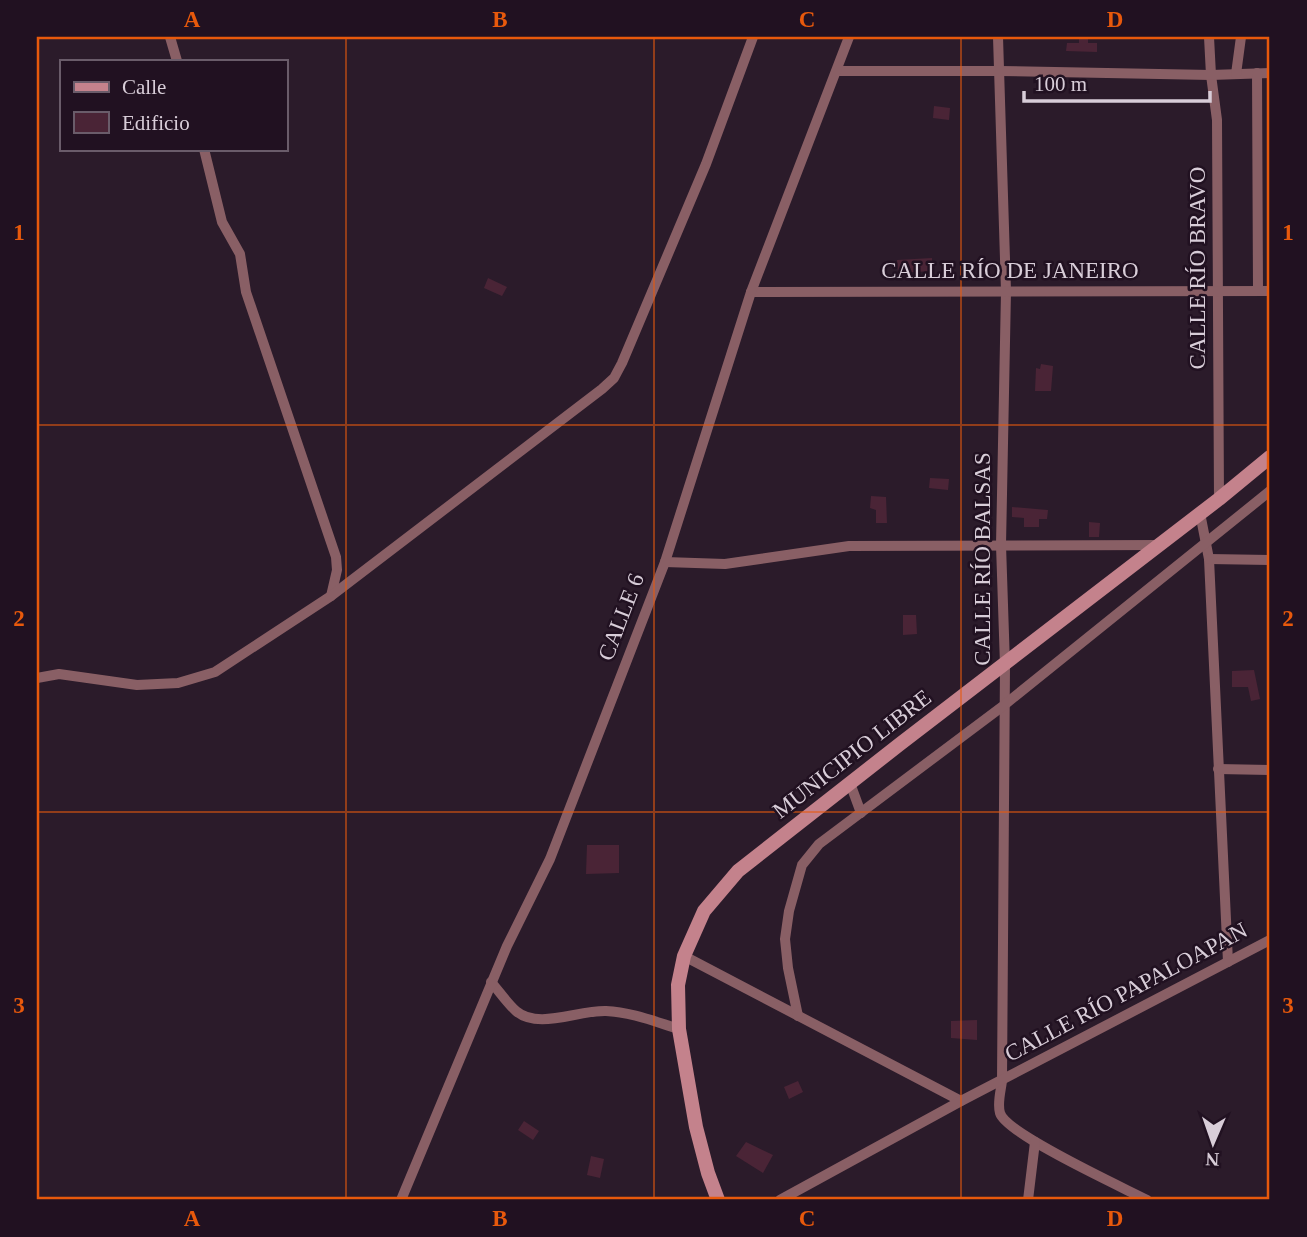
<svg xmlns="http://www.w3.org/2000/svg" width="1307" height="1237" font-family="'Times New Roman',serif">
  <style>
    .building { fill: #4a2436 }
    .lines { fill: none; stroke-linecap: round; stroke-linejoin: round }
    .street { stroke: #895f65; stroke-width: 10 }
    .secondary { stroke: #c4828c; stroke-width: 14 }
    .grid { fill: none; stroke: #e8590c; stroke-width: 2; stroke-opacity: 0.55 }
    .labels { text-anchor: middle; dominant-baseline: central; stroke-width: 5; stroke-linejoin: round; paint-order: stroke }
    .street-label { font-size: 23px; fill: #d8cdd8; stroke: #211121 }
    .neatline { fill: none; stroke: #e8590c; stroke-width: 2.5 }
    .grid-label { font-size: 23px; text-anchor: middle; font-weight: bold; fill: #e8590c }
  </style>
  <rect width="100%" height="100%" fill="#2b1b2a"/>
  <g class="building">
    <path d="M1079,37H1088V43H1097V52L1066,51L1067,43H1079Z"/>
    <path d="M934,106L950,108L949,120L933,118Z"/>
    <path d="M932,258V271L898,273L897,260Z"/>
    <path d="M488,278L507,287L502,296L484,288Z"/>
    <path d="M1041,364L1053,366L1051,391H1035L1036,368L1040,369Z"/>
    <path d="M930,478L949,479L948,490L929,488Z"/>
    <path d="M871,496L886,497L887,523H876V510L870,508Z"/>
    <path d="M1012,507L1048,510L1047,519H1039V527H1024V518L1012,517Z"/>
    <path d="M1089,522L1100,523L1099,537H1089Z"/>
    <path d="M903,615H916L917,634L903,635Z"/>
    <path d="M1254,670L1260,699L1251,701L1248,687H1232V671Z"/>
    <path d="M587,845H619V873L586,874Z"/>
    <path d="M977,1020V1040L951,1038V1021Z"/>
    <path d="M798,1081L803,1092L789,1099L784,1087Z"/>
    <path d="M524,1121L539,1131L533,1140L518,1130Z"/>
    <path d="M746,1142L773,1155L763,1173L736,1156Z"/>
    <path d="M591,1156L604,1159L600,1178L587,1175Z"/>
  </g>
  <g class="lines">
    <g class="street">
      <path d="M170,37L177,61"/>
      <path d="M998,37L1006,291L1001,545L1005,665L1002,1081C1001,1090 997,1103 1000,1113C1006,1134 1122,1187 1147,1200"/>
      <path d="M1209,37L1211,75L1217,120L1219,499"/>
      <path d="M837,71H999L1211,75L1270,73"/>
      <path d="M1257,73L1258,291"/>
      <path d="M1236,74L1241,37"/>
      <path d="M204,149L222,222L240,254L246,292L336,557L337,570L331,596"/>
      <path d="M751,292L1270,291"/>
      <path d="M1200,513L1209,559L1228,962"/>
      <path d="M1209,559L1270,560"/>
      <path d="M665,562L725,564L849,546L1160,545"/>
      <path d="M37,678L59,674L137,685L178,683L215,672L331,596L602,389L614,378L622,363L706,164L753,37"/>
      <path d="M1218,769L1270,770"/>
      <path d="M850,783L861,813"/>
      <path d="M684,956L961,1101"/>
      <path d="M491,982C499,991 507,1003 516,1011C538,1030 578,1010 606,1011C631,1012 656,1022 679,1029"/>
      <path d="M798,1016L788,968L785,939L789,911L802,865L819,844L1003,706L1270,491"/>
      <path d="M401,1200L507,946L550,859L665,562L751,292L849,37"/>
      <path d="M780,1200L961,1101L1270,940"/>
      <path d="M1028,1200L1035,1142"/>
    </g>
    <path class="secondary" d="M718,1200L708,1173L696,1127L679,1029L678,985L684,956L704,911L738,871L900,744L1219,499L1270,457"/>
  </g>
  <path class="grid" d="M346,37V1200M654,37V1200M961,37V1200M37,425H1270M37,812H1270"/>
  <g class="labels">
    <g class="street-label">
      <text transform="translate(1197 268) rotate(-90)">CALLE RÍO BRAVO</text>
      <text x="1010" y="270">CALLE RÍO DE JANEIRO</text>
      <text transform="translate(982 559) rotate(-90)">CALLE RÍO BALSAS</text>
      <text transform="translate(621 617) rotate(-69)">CALLE 6</text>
      <text transform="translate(852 754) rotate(-38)">MUNICIPIO LIBRE</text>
      <text transform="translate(1126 992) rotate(-28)">CALLE RÍO PAPALOAPAN</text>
    </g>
  </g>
  <rect width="1307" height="1237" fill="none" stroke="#211121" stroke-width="77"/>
  <rect x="60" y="60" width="228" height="91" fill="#211121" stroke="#6a5c6a" stroke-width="2"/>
  <rect x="74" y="82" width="35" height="10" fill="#c4828c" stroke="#6a5c6a" stroke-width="2"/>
  <text x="122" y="94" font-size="21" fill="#d8cdd8">Calle</text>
  <rect x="74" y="112" width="35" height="21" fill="#4a2436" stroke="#6a5c6a" stroke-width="2"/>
  <text x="122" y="130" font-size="21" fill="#d8cdd8">Edificio</text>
  <g transform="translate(1213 1143) rotate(182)" stroke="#211121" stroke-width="5" paint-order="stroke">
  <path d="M0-5L12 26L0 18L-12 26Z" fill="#d8cdd8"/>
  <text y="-10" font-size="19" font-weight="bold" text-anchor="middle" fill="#d8cdd8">N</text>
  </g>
  <path d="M1024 91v10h186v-10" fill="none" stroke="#d8cdd8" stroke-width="3.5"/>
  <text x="1034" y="91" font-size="21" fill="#d8cdd8" stroke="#211121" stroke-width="5" paint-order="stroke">100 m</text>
  <rect x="38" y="38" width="1230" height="1160" class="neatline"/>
  <g class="grid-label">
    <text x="192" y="27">A</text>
    <text x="500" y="27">B</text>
    <text x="807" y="27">C</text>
    <text x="1115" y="27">D</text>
    <text x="19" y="240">1</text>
    <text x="1288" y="240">1</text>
    <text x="19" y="626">2</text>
    <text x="1288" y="626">2</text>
    <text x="19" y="1013">3</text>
    <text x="1288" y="1013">3</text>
    <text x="192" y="1226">A</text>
    <text x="500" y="1226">B</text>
    <text x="807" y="1226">C</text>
    <text x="1115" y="1226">D</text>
  </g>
</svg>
